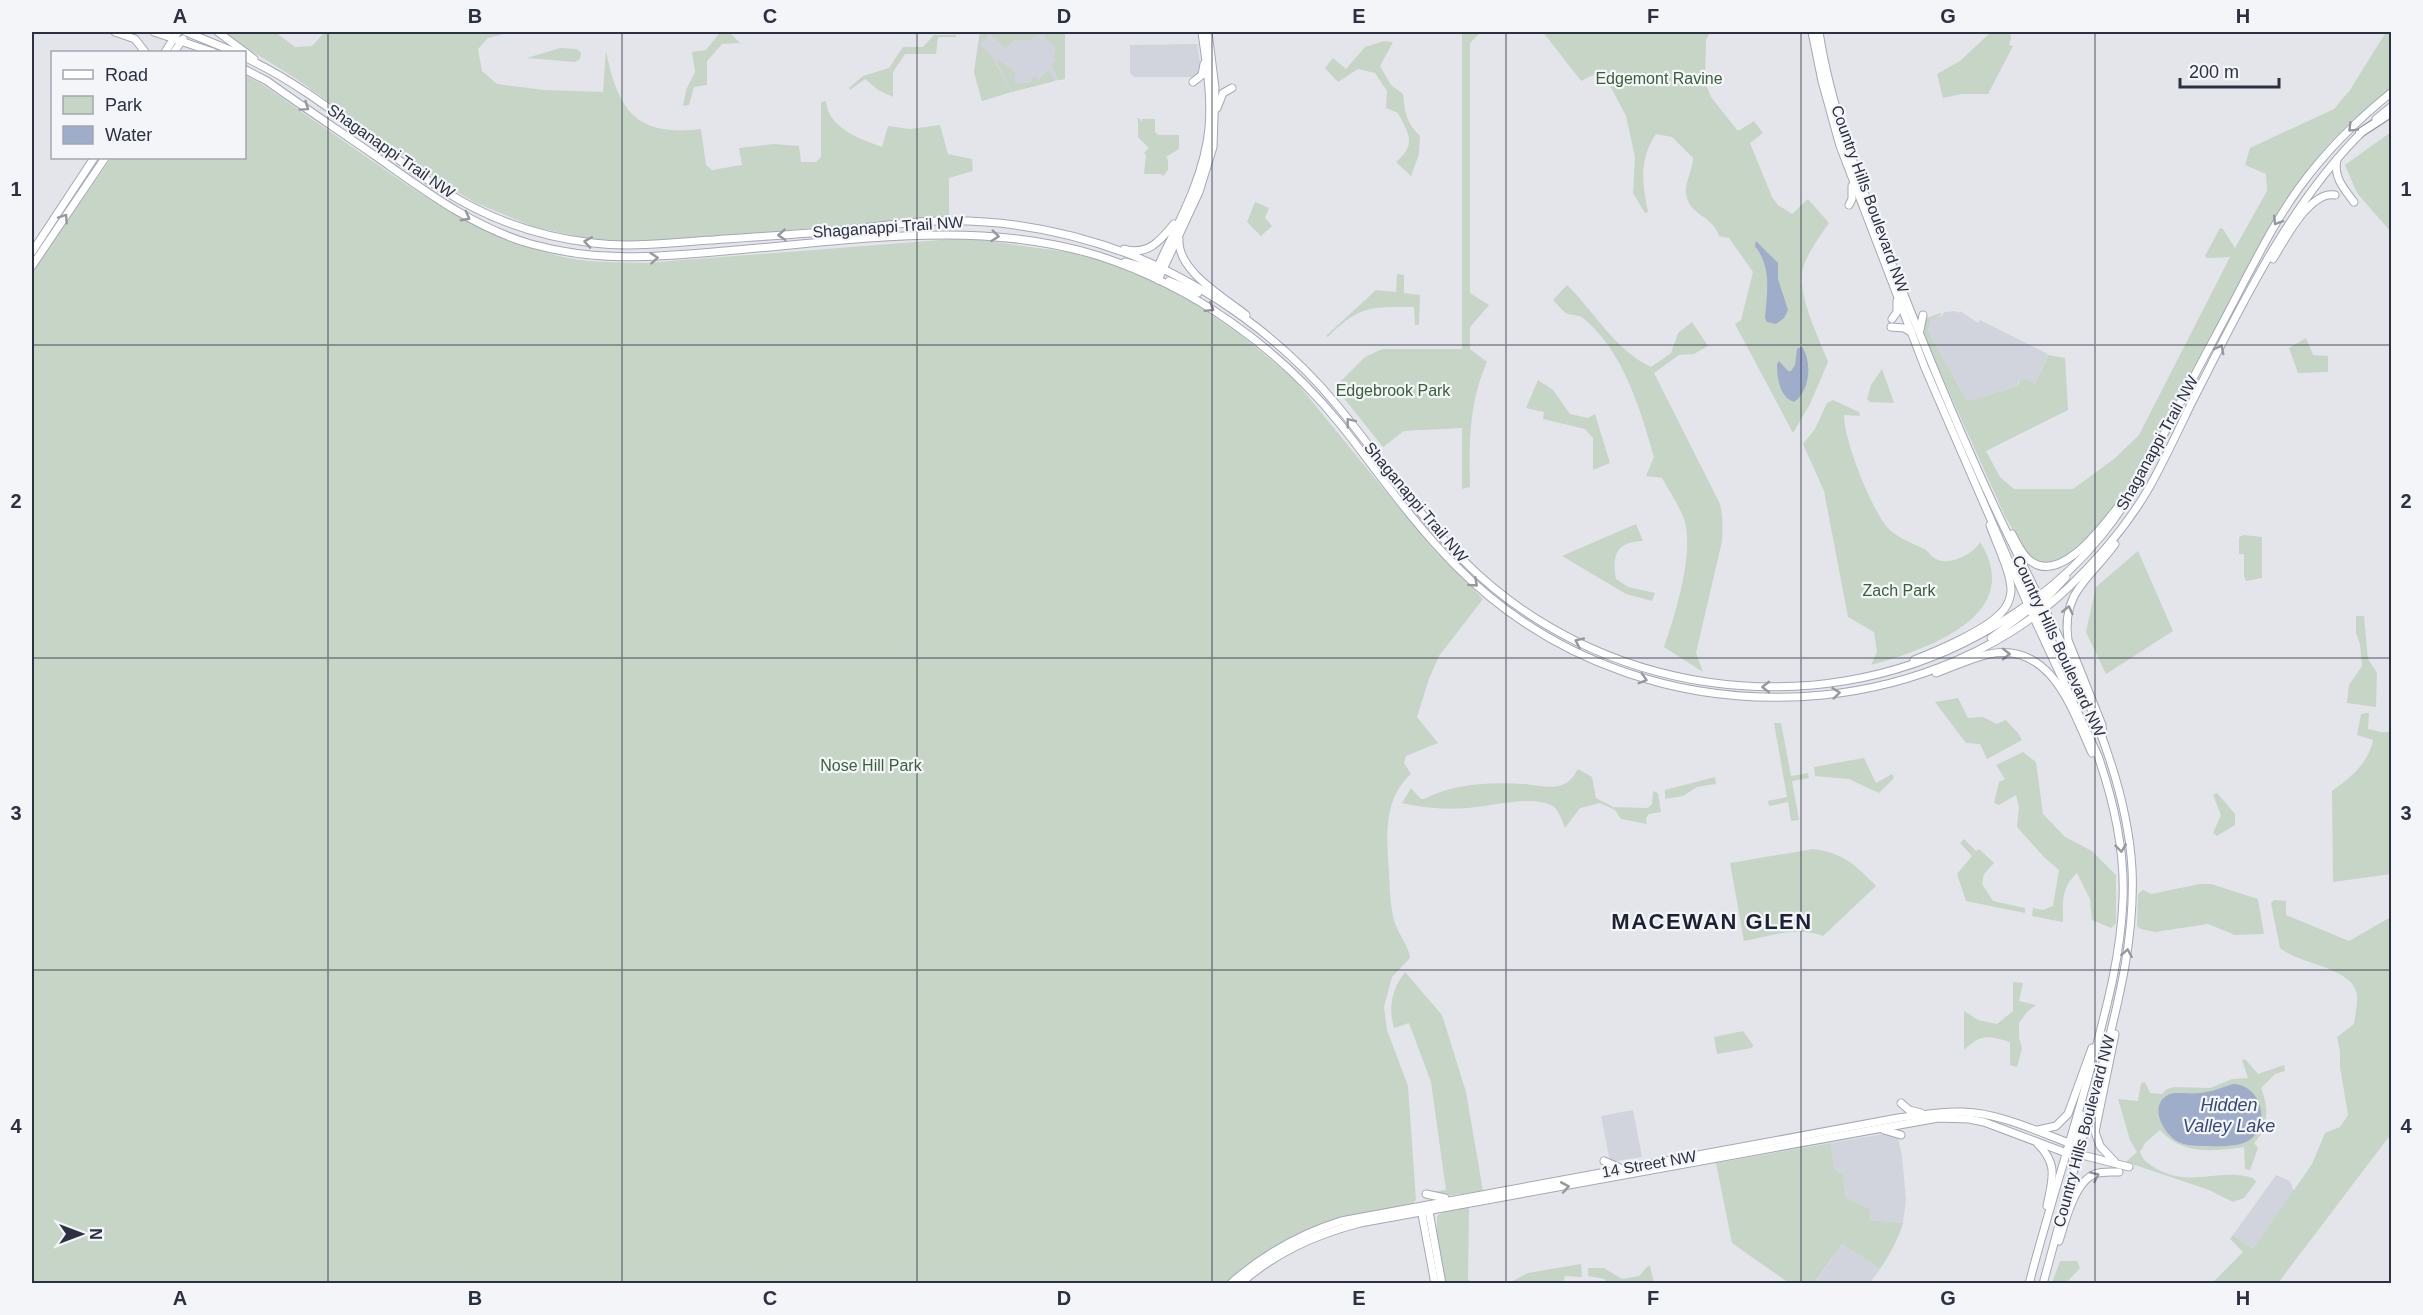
<svg xmlns="http://www.w3.org/2000/svg" width="2423" height="1315" font-family="Arial,sans-serif">
  <style>
    .built { fill: #d2d4dd }
    .green { fill: #c6d5c5 }
    .water { fill: #a0adca }
    .lines { fill: none; stroke-linecap: round; stroke-linejoin: round }
    .major-casing { stroke: #a3a8b7; stroke-width: 9 }
    .highway-casing { stroke: #8b90a2; stroke-width: 10 }
    .major { stroke: #fff; stroke-width: 7 }
    .highway { stroke: #fff; stroke-width: 8 }
    .oneway { stroke: #9698a1 }
    .grid { fill: none; stroke: #2c3043; stroke-width: 1.5; stroke-opacity: 0.55 }
    .labels { text-anchor: middle; dominant-baseline: central; stroke-width: 4.5; stroke-linejoin: round; paint-order: stroke }
    .park-label { font-size: 16px; fill: #3a5f39; stroke: #f3f5f8 }
    .street-label { font-size: 16px; fill: #2c3043; stroke: #f3f5f8 }
    .water-label { font-size: 18px; font-style: italic; fill: #364877; stroke: #f3f5f8 }
    .district-label { font-size: 22px; font-weight: bold; letter-spacing: 1.5px; fill: #1e2134; stroke: #f3f5f8 }
    .neatline { fill: none; stroke: #2c3043; stroke-width: 2 }
    .grid-label { font-size: 20px; text-anchor: middle; font-weight: bold; fill: #2c3043 }
  </style>
  <rect width="100%" height="100%" fill="#e4e5eb"/>
  <g class="built">
    <path d="M980,32H1065V79L1036,84L982,101L974,72Z"/>
    <path d="M1197,44L1200,62L1197,77H1134L1130,73V45H1132Z"/>
    <path d="M1955,311L1959,313L1960,311L1978,323L1980,320L2048,354L2035,384L2024,378V381L2020,382L2018,380L2019,386L1967,401L1928,331L1930,321L1933,317L1942,316L1944,312Z"/>
    <path d="M1633,1110L1642,1157L1610,1162L1601,1116Z"/>
    <path d="M1888,1133L1898,1138L1902,1156L1906,1200L1903,1223L1870,1220L1871,1209L1846,1198L1843,1174L1834,1169L1831,1143Z"/>
    <path d="M2276,1175L2290,1181L2294,1191L2253,1249L2233,1235Z"/>
    <path d="M1842,1244L1880,1269L1870,1283L1814,1284Z"/>
  </g>
  <g class="green">
    <path d="M221,32H275L295,47L312,46L325,32H512L488,38L478,49L482,71L497,84L545,90L603,92L606,51C618,110 635,137 701,129L706,165L712,170L742,165L739,148L774,144L799,146L801,162H816L821,157V102L826,101C828,128 860,139 882,147L888,126L910,129L940,125L948,154L972,159L973,171L949,178V217L665,240L619,242L595,240L534,227L476,203L443,184L298,80Z"/>
    <path d="M718,32H729L740,43L722,44L707,61V85L694,87L689,105L683,106L686,90L695,72L692,52L706,50L718,35Z"/>
    <path d="M980,32H1065V79L1059,80L1050,63L1052,64L1056,60L1054,57L1056,48L1043,35H1038L1031,40H1014L1006,48L990,34L980,45L991,55L1011,92L982,101L974,72Z"/>
    <path d="M1462,32H1481L1470,43V293L1489,305L1470,327V349L1487,362C1469,403 1469,442 1470,487L1462,489V428L1404,431L1383,447L1335,387L1365,357L1382,349H1462Z"/>
    <path d="M1543,32H1710L1706,40L1705,82L1711,97L1737,130H1740L1754,121L1763,133L1750,143L1772,197L1778,205L1792,214L1808,199L1829,223C1820,236 1808,252 1803,268C1796,294 1819,337 1828,362L1810,404L1793,433L1735,324L1741,320L1753,272L1729,238L1719,236C1712,214 1690,217 1686,194C1684,184 1693,170 1693,158L1672,137L1656,134C1639,158 1642,184 1648,212L1645,213L1633,193L1635,157L1626,116L1608,82L1597,73L1581,81Z"/>
    <path d="M1991,32H2010L2011,38L2009,45L2013,46L1988,94H1962L1943,98L1937,74L1960,61Z"/>
    <path d="M2386,32H2391V88L2348,124L2324,149L2292,190L2268,229L2143,466C2119,503 2090,541 2052,565L2036,562L2024,551L2004,514L1923,334L1924,319L1941,313V315L1931,319L1928,331L1967,401L2019,386V380L2021,382L2024,378L2035,384L2048,355L2065,358L2068,410L1986,451L2000,477L2014,489H2073L2114,459L2139,435L2230,257L2207,258L2205,256L2220,228L2223,229L2235,248L2267,191L2266,174L2245,165L2250,148L2334,109L2350,90Z"/>
    <path d="M934,35H956V37H938L936,54H905L893,72V97L878,90L865,79L850,90L849,88L863,76L889,68L903,47H923Z"/>
    <path d="M1384,41L1393,42L1380,66L1391,85L1403,94C1405,112 1406,123 1420,136L1419,154L1411,176L1396,162C1417,144 1409,135 1398,113L1386,108L1387,91L1375,73L1358,69L1338,82L1325,68L1333,58L1346,69L1365,47Z"/>
    <path d="M560,48L577,49L581,53L580,59L575,62L527,58Z"/>
    <path d="M998,60L1016,73L1014,80L1018,84L1032,82V79L1035,77L1039,80L1048,70L1055,81L1012,92L997,62Z"/>
    <path d="M245,75C269,87 291,105 313,120C394,174 469,238 568,258C593,263 619,262 645,263L966,238L1067,252L1099,260L1155,282L1195,304L1237,332L1293,378L1431,547L1483,599L1439,656L1429,679L1417,717L1438,743L1406,756L1404,763L1411,774C1382,800 1387,839 1389,874C1390,889 1390,905 1394,920C1397,932 1410,948 1410,958L1392,977L1384,1007L1387,1030L1408,1086L1416,1200L1412,1204C1336,1219 1286,1230 1226,1283L32,1284V273L111,158H244Z"/>
    <path d="M1139,118L1142,122V119H1155V132L1158,135H1179V149L1166,157L1168,160V170L1163,176L1161,174H1144L1146,155L1144,153L1149,148L1138,137V119H1136Z"/>
    <path d="M2391,132V232L2357,193L2345,165Z"/>
    <path d="M1255,202L1269,208L1265,218L1272,226L1261,236L1247,222Z"/>
    <path d="M1397,274L1404,275V293L1420,295L1419,325H1415L1414,307C1372,307 1359,305 1328,337L1326,336L1376,290L1396,292Z"/>
    <path d="M1567,285C1594,311 1615,350 1651,367L1671,353L1678,333L1692,322L1708,346L1694,354L1679,355L1654,373L1720,504C1723,517 1723,528 1722,541L1696,653L1703,672L1664,647C1675,615 1695,552 1684,519C1679,505 1669,491 1662,478L1646,476L1654,457C1640,409 1624,352 1583,318C1578,314 1571,316 1566,313C1561,310 1557,303 1553,300Z"/>
    <path d="M2306,338L2313,355L2328,356V372L2298,373L2289,348Z"/>
    <path d="M1882,369L1894,403L1870,402L1867,399L1871,385Z"/>
    <path d="M1538,380L1553,390L1570,414L1588,418L1595,414L1610,463L1593,470V438L1585,429L1543,419L1544,412L1526,408Z"/>
    <path d="M1833,400L1859,412L1860,416L1844,415C1844,440 1869,502 1884,523C1891,535 1910,542 1922,548C1928,550 1931,557 1936,559C1950,566 1974,554 1980,542C2027,616 1925,650 1871,665L1877,652L1874,632L1848,617L1824,491L1803,444L1815,429L1827,403Z"/>
    <path d="M1636,524L1643,541C1616,542 1612,555 1616,579L1628,587L1655,593L1652,601L1626,594L1562,556Z"/>
    <path d="M2244,535L2262,537V578L2246,581L2244,576V554H2239V537Z"/>
    <path d="M2138,551L2173,631L2106,674L2086,632L2096,587Z"/>
    <path d="M2356,616H2364L2368,659L2377,673L2376,707L2347,703L2349,685L2362,666L2360,644L2356,633Z"/>
    <path d="M1958,698L1968,718L1983,717L1997,724L2006,720L2018,733L2022,740L1987,759L1980,744L1966,743L1935,702Z"/>
    <path d="M2366,713H2369L2368,729L2381,732H2391V874L2333,882L2332,791C2350,778 2369,763 2373,740L2357,735L2361,714Z"/>
    <path d="M1774,723H1781L1791,776L1808,773L1809,778L1792,781L1799,820L1791,821L1788,802L1769,806L1768,801L1787,797Z"/>
    <path d="M2023,752L2036,762L2043,814L2065,837L2092,851L2116,875V923L2111,928L2092,920L2090,899L2077,873C2061,888 2063,901 2063,922L2032,916L2033,908L2043,910L2053,906L2059,870L2044,857L2017,827L2019,807L2016,795L1999,805L1994,803L1999,782L2005,779L1996,765Z"/>
    <path d="M1864,758L1876,783L1892,774L1894,778L1879,793L1849,779L1815,776L1814,767Z"/>
    <path d="M1578,769L1592,777L1596,798L1613,807L1648,808L1652,804L1653,791L1658,793L1661,812L1649,814L1646,818L1647,824L1621,819L1615,810L1600,803L1580,808L1565,828C1562,821 1559,809 1551,805C1531,796 1497,805 1477,807C1452,810 1427,809 1402,803L1411,788L1421,799H1424C1456,783 1490,782 1525,784C1535,785 1552,789 1562,785C1570,782 1574,776 1578,769Z"/>
    <path d="M1715,777L1716,784L1697,787L1683,796L1665,799V790Z"/>
    <path d="M2217,793L2235,814V825L2217,836L2213,833L2221,815L2213,795Z"/>
    <path d="M1964,839L1976,851L1979,849L1994,863L1984,874L1982,884L1993,901L2025,908V913L1966,901L1957,874L1972,856L1960,843Z"/>
    <path d="M1813,849C1842,852 1857,866 1876,886L1823,936C1797,926 1771,936 1744,941L1730,863Z"/>
    <path d="M2200,884H2211L2258,899L2264,934L2235,935L2208,924L2155,932L2141,929L2137,926L2138,894L2143,890L2151,894Z"/>
    <path d="M2274,900L2286,901V915L2349,941L2389,918L2392,924L2391,1134L2278,1283H2212L2243,1252L2230,1239L2233,1235L2253,1249L2312,1164L2325,1133L2340,1127L2348,1115L2340,1067V1051L2337,1037L2354,1024C2355,1015 2358,1004 2357,995C2354,967 2298,964 2280,948L2271,903Z"/>
    <path d="M1405,972L1442,1015L1466,1092L1483,1191L1445,1196L1429,1192L1446,1190L1431,1082L1409,1023L1394,1028C1388,1007 1392,989 1405,972Z"/>
    <path d="M2013,982L2023,983L2019,1001L2036,1005L2027,1012L2019,1023V1038L2022,1048L2017,1067L2010,1065V1042C1988,1036 1982,1033 1964,1050V1011L1978,1020L1997,1024L2013,1011Z"/>
    <path d="M1743,1031L1753,1045L1752,1048L1717,1054L1714,1037Z"/>
    <path d="M2245,1059L2258,1074L2284,1065L2285,1071L2275,1074L2261,1088C2269,1106 2269,1129 2254,1143L2258,1148L2250,1170L2245,1169L2244,1147C2212,1151 2184,1156 2160,1130L2145,1143L2140,1152C2142,1159 2146,1162 2152,1166C2189,1190 2218,1167 2253,1178L2256,1182L2244,1198L2233,1202L2209,1190L2126,1162L2137,1152L2130,1140L2118,1099L2138,1101L2141,1083L2145,1082L2150,1093L2162,1094L2167,1089L2175,1087L2210,1088L2232,1079L2248,1078L2242,1060Z"/>
    <path d="M1831,1143L1834,1169L1843,1174L1846,1198L1871,1209L1870,1220L1903,1223C1898,1240 1890,1254 1880,1269L1842,1244L1814,1283H1789L1732,1243L1716,1163Z"/>
    <path d="M1469,1205L1468,1280L1475,1283H1445L1437,1235V1216L1449,1208Z"/>
    <path d="M2060,1261H2077L2080,1268L2066,1283H2052Z"/>
    <path d="M1581,1264L1582,1277L1565,1276L1563,1283H1509L1528,1273Z"/>
    <path d="M1648,1266H1650L1654,1283H1605V1279L1588,1276V1268H1604L1622,1279L1639,1276Z"/>
  </g>
  <g class="water">
    <path d="M1756,241L1778,263V279L1788,310L1784,318L1776,324L1767,322L1765,318C1767,292 1772,268 1755,246Z"/>
    <path d="M1801,347L1803,348C1812,364 1810,391 1794,402C1779,397 1777,377 1777,364L1779,361L1788,371H1791L1795,365L1797,349Z"/>
    <path d="M2233,1084C2261,1085 2271,1123 2251,1139C2240,1148 2215,1146 2201,1146C2194,1146 2185,1145 2178,1142C2164,1134 2149,1108 2166,1096C2171,1092 2178,1093 2184,1093C2202,1095 2216,1090 2233,1084Z"/>
  </g>
  <g class="lines">
    <g class="major-casing">
      <g id="major">
        <path d="M115,32L135,39L145,52"/>
        <path d="M154,32L213,52"/>
        <path d="M186,32L235,52"/>
        <path d="M218,32L254,59"/>
        <path d="M1812,32L1822,81L1840,146L1925,368L2028,605L2098,756C2114,802 2125,849 2123,899C2121,953 2108,1003 2094,1055C2074,1132 2049,1207 2029,1284"/>
        <path d="M1819,32C1832,115 1864,193 1895,272C1930,361 1966,449 2008,535C2057,635 2126,756 2132,869C2135,934 2120,996 2104,1059C2084,1134 2063,1208 2043,1284"/>
        <path d="M165,52L178,32"/>
        <path d="M174,52L183,39"/>
        <path d="M244,57C318,91 375,148 443,190C488,219 540,237 593,243C633,248 673,242 713,240C752,237 792,235 832,231C868,228 903,222 938,221C1004,219 1072,232 1134,256C1212,288 1283,340 1336,404C1379,456 1416,512 1462,559C1596,695 1812,726 1979,635C2025,610 2069,576 2102,535C2133,497 2154,453 2177,409C2199,366 2223,323 2245,280C2262,248 2278,217 2299,188C2325,152 2357,120 2392,92"/>
        <path d="M244,69L267,81C302,106 338,130 374,155C424,190 472,227 531,244C600,263 656,257 725,251C850,241 977,218 1099,256C1194,287 1278,347 1341,425C1378,472 1413,523 1456,566C1553,664 1687,708 1823,695C1913,686 2004,649 2069,587C2100,557 2129,523 2150,486C2165,459 2178,431 2191,404C2239,310 2288,205 2363,131"/>
        <path d="M1193,82L1202,75L1204,64"/>
        <path d="M1217,108L1223,93L1232,88"/>
        <path d="M2376,119L2392,106"/>
        <path d="M2337,159C2333,177 2344,189 2354,202"/>
        <path d="M1849,205L1852,199V186"/>
        <path d="M1179,239C1177,271 1224,297 1246,315"/>
        <path d="M1124,249C1148,256 1160,241 1174,224"/>
        <path d="M32,252L94,158"/>
        <path d="M2273,259C2284,241 2310,190 2335,195"/>
        <path d="M1125,262L1158,271"/>
        <path d="M32,266L105,158"/>
        <path d="M1156,276L1153,277C1174,230 1204,181 1209,128C1212,95 1206,63 1202,32"/>
        <path d="M1158,280L1199,192L1213,147L1215,88L1208,32"/>
        <path d="M1169,281L1198,293"/>
        <path d="M1892,319L1897,312V301"/>
        <path d="M1891,327L1904,328L1911,332"/>
        <path d="M1920,330L1923,315"/>
        <path d="M2012,534C2016,542 2021,552 2027,558C2059,590 2106,522 2124,499"/>
        <path d="M2019,572L2035,602"/>
        <path d="M2039,606L2066,577"/>
        <path d="M2035,609L2080,695"/>
        <path d="M1991,638L2030,609"/>
        <path d="M1914,660C1937,651 1984,631 2001,613C2006,608 2010,600 2011,592C2012,574 1996,543 1990,525"/>
        <path d="M1936,673C1953,667 1971,658 1989,654C2051,642 2071,707 2092,753"/>
        <path d="M2103,734L2102,725L2068,640C2061,592 2091,578 2115,544"/>
        <path d="M1901,1103L1909,1110L1921,1113"/>
        <path d="M1884,1130L1901,1135"/>
        <path d="M2038,1130L2056,1126L2068,1114L2092,1048"/>
        <path d="M2038,1144C2059,1165 2052,1180 2047,1206"/>
        <path d="M2076,1148L2082,1115"/>
        <path d="M2074,1153L2129,1167"/>
        <path d="M1604,1161L1618,1167"/>
        <path d="M2114,1161L2100,1146L2095,1132L2115,1034"/>
        <path d="M1426,1194L1445,1198"/>
        <path d="M1428,1206L1442,1284"/>
        <path d="M1421,1209L1435,1284"/>
        <path d="M2059,1241C2065,1222 2075,1181 2095,1174C2102,1171 2111,1172 2119,1172"/>
        <path d="M1230,1284C1264,1254 1299,1234 1341,1221L1898,1118C1919,1115 1941,1111 1963,1112C2000,1113 2039,1132 2074,1145"/>
        <path d="M1240,1284C1276,1252 1315,1235 1360,1223L1938,1118L1969,1119L1984,1122L2077,1157"/>
      </g>
    </g>
    <g class="highway-casing">
      <path id="highway" d="M2360,133L2392,112"/>
    </g>
    <use href="#major" class="major"/>
    <use href="#highway" class="highway"/>
  </g>
  <defs><path id="oneway-chevron" d="M-2-3.5L2.5 0L-2 3.5" fill="none" stroke-width="1.6" stroke-linecap="round" stroke-linejoin="round" transform="scale(1.5)"/></defs>
  <g class="oneway">
    <use href="#oneway-chevron" transform="translate(305 107) rotate(34)"/>
    <use href="#oneway-chevron" transform="translate(2352 128) rotate(135)"/>
    <use href="#oneway-chevron" transform="translate(466 217) rotate(28)"/>
    <use href="#oneway-chevron" transform="translate(64 218) rotate(-56)"/>
    <use href="#oneway-chevron" transform="translate(2277 221) rotate(122)"/>
    <use href="#oneway-chevron" transform="translate(782 235) rotate(176)"/>
    <use href="#oneway-chevron" transform="translate(995 236) rotate(6)"/>
    <use href="#oneway-chevron" transform="translate(588 242) rotate(-171)"/>
    <use href="#oneway-chevron" transform="translate(654 258) rotate(-5)"/>
    <use href="#oneway-chevron" transform="translate(1210 308) rotate(32)"/>
    <use href="#oneway-chevron" transform="translate(2220 349) rotate(-62)"/>
    <use href="#oneway-chevron" transform="translate(1350 422) rotate(-128)"/>
    <use href="#oneway-chevron" transform="translate(1474 583) rotate(42)"/>
    <use href="#oneway-chevron" transform="translate(2068 610) rotate(-77)"/>
    <use href="#oneway-chevron" transform="translate(1579 642) rotate(-155)"/>
    <use href="#oneway-chevron" transform="translate(2006 654)"/>
    <use href="#oneway-chevron" transform="translate(1643 679) rotate(17)"/>
    <use href="#oneway-chevron" transform="translate(1766 687) rotate(180)"/>
    <use href="#oneway-chevron" transform="translate(1836 693) rotate(-6)"/>
    <use href="#oneway-chevron" transform="translate(2121 848) rotate(84)"/>
    <use href="#oneway-chevron" transform="translate(2127 953) rotate(-80)"/>
    <use href="#oneway-chevron" transform="translate(2095 1176) rotate(-24)"/>
    <use href="#oneway-chevron" transform="translate(1565 1187) rotate(-10)"/>
  </g>
  <path class="grid" d="M328,32V1284M622,32V1284M917,32V1284M1212,32V1284M1506,32V1284M1801,32V1284M2095,32V1284M32,345H2392M32,658H2392M32,970H2392"/>
  <g class="labels">
    <g class="park-label">
      <text x="1659" y="78">Edgemont Ravine</text>
      <text x="1393" y="390">Edgebrook Park</text>
      <text x="1899" y="590">Zach Park</text>
      <text x="871" y="765">Nose Hill Park</text>
    </g>
    <g class="street-label">
      <text transform="translate(391 151) rotate(35)">Shaganappi Trail NW</text>
      <text transform="translate(1870 199) rotate(70)">Country Hills Boulevard NW</text>
      <text transform="translate(888 227) rotate(-4)">Shaganappi Trail NW</text>
      <text transform="translate(2157 443) rotate(-61)">Shaganappi Trail NW</text>
      <text transform="translate(1416 502) rotate(50)">Shaganappi Trail NW</text>
      <text transform="translate(2059 646) rotate(65)">Country Hills Boulevard NW</text>
      <text transform="translate(2084 1131) rotate(-75)">Country Hills Boulevard NW</text>
      <text transform="translate(1649 1164) rotate(-10)">14 Street NW</text>
    </g>
    <g class="water-label">
      <text x="2229" y="1105">Hidden<tspan x="2229" dy="21">Valley Lake</tspan></text>
    </g>
    <g class="district-label">
      <text x="1712" y="921">MACEWAN GLEN</text>
    </g>
  </g>
  <rect width="2423" height="1315" fill="none" stroke="#f3f5f8" stroke-width="66"/>
  <rect x="51" y="51" width="195" height="108" fill="#f3f5f8" stroke="#a3a6b0" stroke-width="1.5"/>
  <rect x="63" y="70" width="30" height="9" fill="#ffffff" stroke="#a3a6b0" stroke-width="1.5"/>
  <text x="105" y="81" font-size="18" fill="#2c3043">Road</text>
  <rect x="63" y="96" width="30" height="18" fill="#c6d5c5" stroke="#a3a6b0" stroke-width="1.5"/>
  <text x="105" y="111" font-size="18" fill="#2c3043">Park</text>
  <rect x="63" y="126" width="30" height="18" fill="#a0adca" stroke="#a3a6b0" stroke-width="1.5"/>
  <text x="105" y="141" font-size="18" fill="#2c3043">Water</text>
  <g transform="translate(81 1234) rotate(90)" stroke="#f3f5f8" stroke-width="4.5" paint-order="stroke">
  <path d="M0-4.5L10 22L0 15L-10 22Z" fill="#2c3043"/>
  <text y="-9" font-size="16" font-weight="bold" text-anchor="middle" fill="#2c3043">N</text>
  </g>
  <path d="M2180 78v9h99v-9" fill="none" stroke="#2c3043" stroke-width="3"/>
  <text x="2189" y="78" font-size="18" fill="#2c3043" stroke="#f3f5f8" stroke-width="4.5" paint-order="stroke">200 m</text>
  <rect x="33" y="33" width="2357" height="1249" class="neatline"/>
  <g class="grid-label">
    <text x="180" y="23">A</text>
    <text x="475" y="23">B</text>
    <text x="770" y="23">C</text>
    <text x="1064" y="23">D</text>
    <text x="1359" y="23">E</text>
    <text x="1653" y="23">F</text>
    <text x="1948" y="23">G</text>
    <text x="2243" y="23">H</text>
    <text x="16" y="196">1</text>
    <text x="2406" y="196">1</text>
    <text x="16" y="508">2</text>
    <text x="2406" y="508">2</text>
    <text x="16" y="820">3</text>
    <text x="2406" y="820">3</text>
    <text x="16" y="1133">4</text>
    <text x="2406" y="1133">4</text>
    <text x="180" y="1305">A</text>
    <text x="475" y="1305">B</text>
    <text x="770" y="1305">C</text>
    <text x="1064" y="1305">D</text>
    <text x="1359" y="1305">E</text>
    <text x="1653" y="1305">F</text>
    <text x="1948" y="1305">G</text>
    <text x="2243" y="1305">H</text>
  </g>
</svg>
